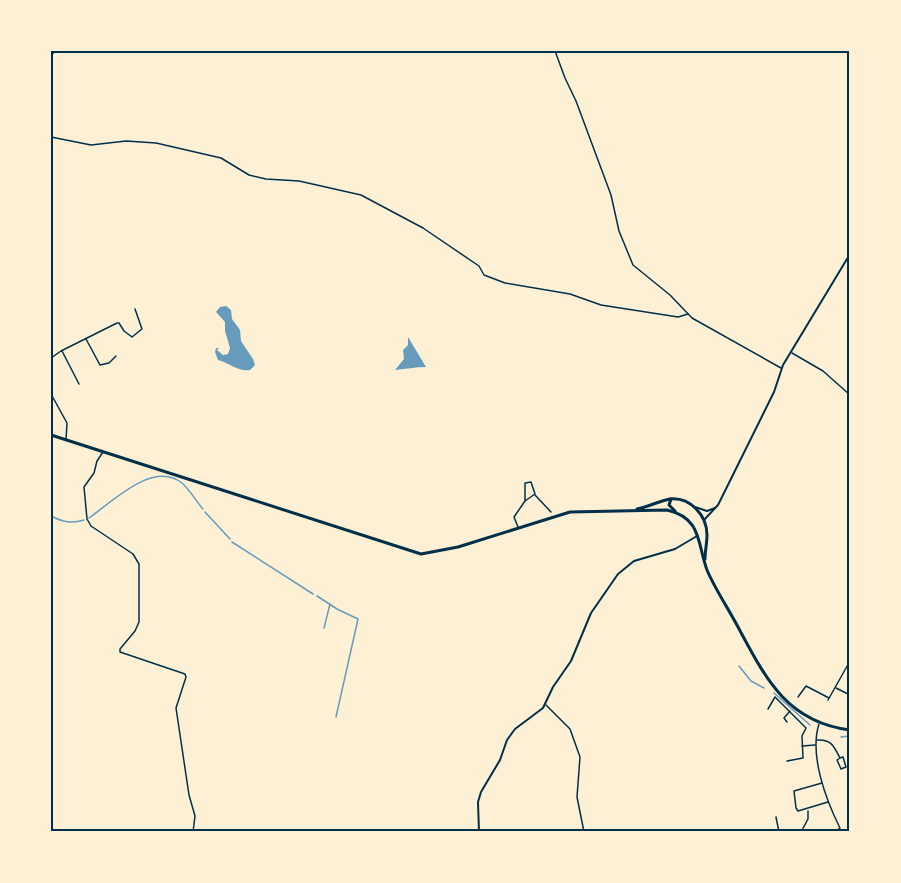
<svg xmlns="http://www.w3.org/2000/svg" width="901" height="883" font-family="Signika,sans-serif">
  <style>
    .water { fill: #669bbc }
    .lines { fill: none; stroke-linecap: round; stroke-linejoin: round }
    .stream { stroke: #669bbc; stroke-width: 1.5 }
    .minor { stroke: #003049; stroke-width: 1.5 }
    .tertiary { stroke: #003049; stroke-width: 2 }
    .primary { stroke: #003049; stroke-width: 3 }
    .neatline { fill: none; stroke: #003049; stroke-width: 2 }
  </style>
  <rect width="100%" height="100%" fill="#fdf0d5"/>
  <g class="water">
    <path d="M226,306L231,310L232,319L240,330L241,341L253,359L255,365L250,370C238,372 230,363 218,360L215,352L216,348H219L217,350L223,355L228,354L230,348L225,331V322L216,312L220,307Z"/>
    <path d="M408,337L426,367C415,367 406,369 395,370L404,359L403,350L408,345Z"/>
  </g>
  <g class="lines">
    <g class="stream">
      <path d="M205,512L230,539"/>
      <path d="M51,516C63,522 71,524 84,520"/>
      <path d="M89,518C112,502 153,460 182,483C190,490 196,501 203,509"/>
      <path d="M232,542L313,594"/>
      <path d="M317,596L337,609L358,619L336,717"/>
      <path d="M324,628L330,604"/>
      <path d="M739,666L751,681L764,688"/>
      <path d="M774,693L810,725"/>
      <path d="M841,737L850,736"/>
    </g>
    <g class="minor">
      <path d="M555,51L565,78L576,101L611,195L619,231L633,265L670,295L692,318L781,368"/>
      <path d="M51,137L91,145L126,141L156,143L221,158L249,175L266,179L299,181L361,195L423,228L479,266L484,275L505,283L570,294L601,305L678,317L688,314"/>
      <path d="M86,339L100,365L109,363L116,356"/>
      <path d="M62,351L79,384"/>
      <path d="M792,353L823,371L850,395"/>
      <path d="M51,358L61,351L117,323H119L124,331L132,337L142,329L135,309"/>
      <path d="M51,394L67,423L66,440"/>
      <path d="M103,452L97,461L94,473L84,487L87,519L91,526L133,554L139,564V622L135,631L120,649V652L185,674L186,677L176,708L189,795L195,816L193,832"/>
      <path d="M535,495L551,512"/>
      <path d="M518,527L514,517L525,501V483L531,482L535,494L525,501"/>
      <path d="M836,688L850,695"/>
      <path d="M798,697L806,686L829,698"/>
      <path d="M828,700L850,661"/>
      <path d="M546,705L570,729L580,757L577,797L584,832"/>
      <path d="M768,709L775,697L806,728L802,736L803,758L787,761"/>
      <path d="M787,722L784,718L790,711"/>
      <path d="M819,724C809,755 826,800 840,828L835,832"/>
      <path d="M817,740C831,739 834,746 840,758L837,760L841,769L846,767L843,757L840,758"/>
      <path d="M802,746L815,745"/>
      <path d="M822,783L794,791L796,808L798,811L828,802"/>
      <path d="M776,817L779,832"/>
      <path d="M801,832L808,819V811"/>
    </g>
    <g class="tertiary">
      <path d="M51,55L55,51"/>
      <path d="M695,507L707,511L715,508"/>
      <path d="M704,520L718,505L774,392L783,365L850,254"/>
      <path d="M479,832L478,802L481,792L500,760L507,740L515,729L543,708L553,687L571,661L591,613L618,574L634,561L675,549L697,536"/>
    </g>
    <g class="primary">
      <path d="M51,435L421,554L458,547L570,512L667,510C702,518 697,543 707,570C715,589 728,608 738,627C765,677 786,722 850,730"/>
      <path d="M671,499L669,505L675,511"/>
      <path d="M637,509C648,507 659,501 670,499C690,497 707,515 707,535C707,543 705,551 705,559"/>
    </g>
  </g>
  <rect width="901" height="883" fill="none" stroke="#fdf0d5" stroke-width="105"/>
  <rect x="52" y="52" width="796" height="778" class="neatline"/>
</svg>
